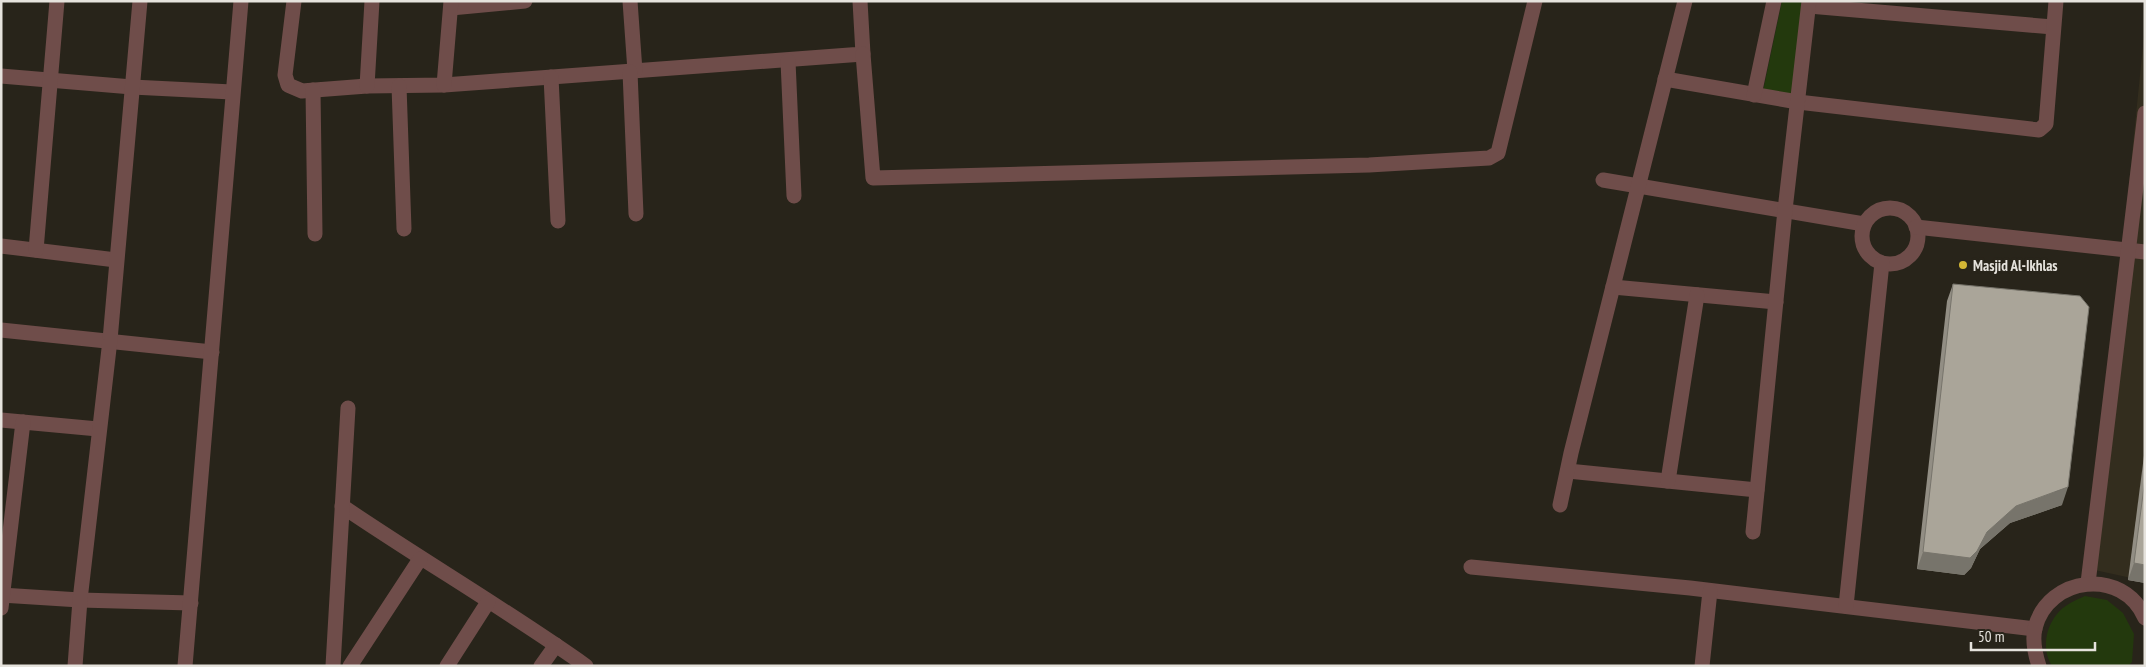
<svg xmlns="http://www.w3.org/2000/svg" width="2146" height="667" font-family="'PT Sans Narrow',sans-serif">
  <style>
    .built { fill: #332d1e }
    .green { fill: #23390d }
    .lines { fill: none; stroke-linecap: round; stroke-linejoin: round }
    .minor { stroke: #6f4d4a; stroke-width: 15 }
    .wall { fill: #928e84 }
    .shaded-wall { fill: #77746b }
    .building { fill: #aaa599; stroke: #77746b }
    .poi-dot { fill: #d3b635; stroke: #28241a; stroke-width: 2 }
    .labels { text-anchor: middle; dominant-baseline: central; stroke-width: 5; stroke-linejoin: round; paint-order: stroke }
    .poi-label { font-size: 15px; font-weight: bold; fill: #e6e3dd; stroke: #28241a; text-anchor: start }
  </style>
  <rect width="100%" height="100%" fill="#28241a"/>
  <path class="built" d="M2145,26V581L2090,569Z"/>
  <g class="green">
    <path d="M1782,1H1802L1792,95L1763,91Z"/>
    <path d="M2085,596L2107,600L2123,613L2134,634L2132,662L2128,666H2052C2040,647 2047,621 2063,608C2069,603 2078,599 2085,596Z"/>
  </g>
  <g class="lines">
    <g class="minor">
      <path d="M294,1L285,75L288,85L302,91L367,86L444,85L863,54L860,1"/>
      <path d="M630,1L635,71"/>
      <path d="M1809,6L2053,27"/>
      <path d="M451,8L525,1"/>
      <path d="M863,54L873,178L1369,165L1489,158L1498,153L1535,1"/>
      <path d="M788,61L794,196"/>
      <path d="M630,72L636,214"/>
      <path d="M1,76L132,87L232,92"/>
      <path d="M551,77L558,221"/>
      <path d="M1665,79L1798,102L2039,130L2046,124L2056,1"/>
      <path d="M444,85L451,1"/>
      <path d="M367,86L372,1"/>
      <path d="M399,86L404,229"/>
      <path d="M313,90L315,234"/>
      <path d="M1754,95L1774,1"/>
      <path d="M1603,180L1864,224"/>
      <circle cx="1890" cy="236" r="28"/>
      <path d="M1916,227L2145,252"/>
      <path d="M1,246L116,260"/>
      <path d="M36,250L57,1"/>
      <path d="M1613,287L1776,302"/>
      <path d="M1,330L212,352"/>
      <path d="M1,420L98,429"/>
      <path d="M1568,471L1757,490"/>
      <path d="M1668,481L1697,295"/>
      <path d="M1560,505L1571,453L1685,1"/>
      <path d="M342,506C423,561 507,610 586,666"/>
      <path d="M1753,532L1785,210L1809,1"/>
      <path d="M1471,567L1690,588L2035,629"/>
      <path d="M2088,583L2145,113"/>
      <path d="M1,595L80,600L191,603"/>
      <path d="M1846,606L1882,263"/>
      <path d="M1,608L23,422"/>
      <path d="M75,666L80,600L110,340L140,1"/>
      <path d="M185,666L241,1"/>
      <path d="M333,666L348,408"/>
      <path d="M350,666L420,559"/>
      <path d="M447,666L488,602"/>
      <path d="M541,666L556,645"/>
      <path d="M1702,666L1710,591"/>
      <path d="M2039,666C2035,654 2032,641 2035,628C2048,576 2123,567 2145,618"/>
    </g>
  </g>
  <g class="wall">
    <path d="M1953,284L2062,505L2010,523L1980,549L1971,568L1964,575L1917,569L1947,301Z"/>
    <path d="M2145,448V583L2128,580Z"/>
  </g>
  <g class="shaded-wall">
    <path d="M2068,487L2062,505L2010,523L1980,549L1971,568L1964,575L1917,569L1923,552L1987,532L2016,506Z"/>
    <path d="M2134,563L2145,565V583L2128,580Z"/>
  </g>
  <g class="building">
    <path d="M1953,284L2080,296L2089,307L2068,487L2016,506L1987,532L1977,551L1970,558L1923,552Z"/>
    <path d="M2145,479V565L2134,563Z"/>
  </g>
  <circle class="poi-dot" cx="1963" cy="265" r="5"/>
  <g class="labels">
    <g class="poi-label">
      <text x="1973" y="265">Masjid Al-Ikhlas</text>
    </g>
  </g>
  <rect width="2146" height="667" fill="none" stroke="#e6e3dd" stroke-width="5"/>
  <path d="M1971 642v8h124v-8" fill="none" stroke="#e6e3dd" stroke-width="2.5"/>
  <text x="1978" y="642" font-size="15" fill="#e6e3dd" stroke="#28241a" stroke-width="4" paint-order="stroke">50 m</text>
</svg>
